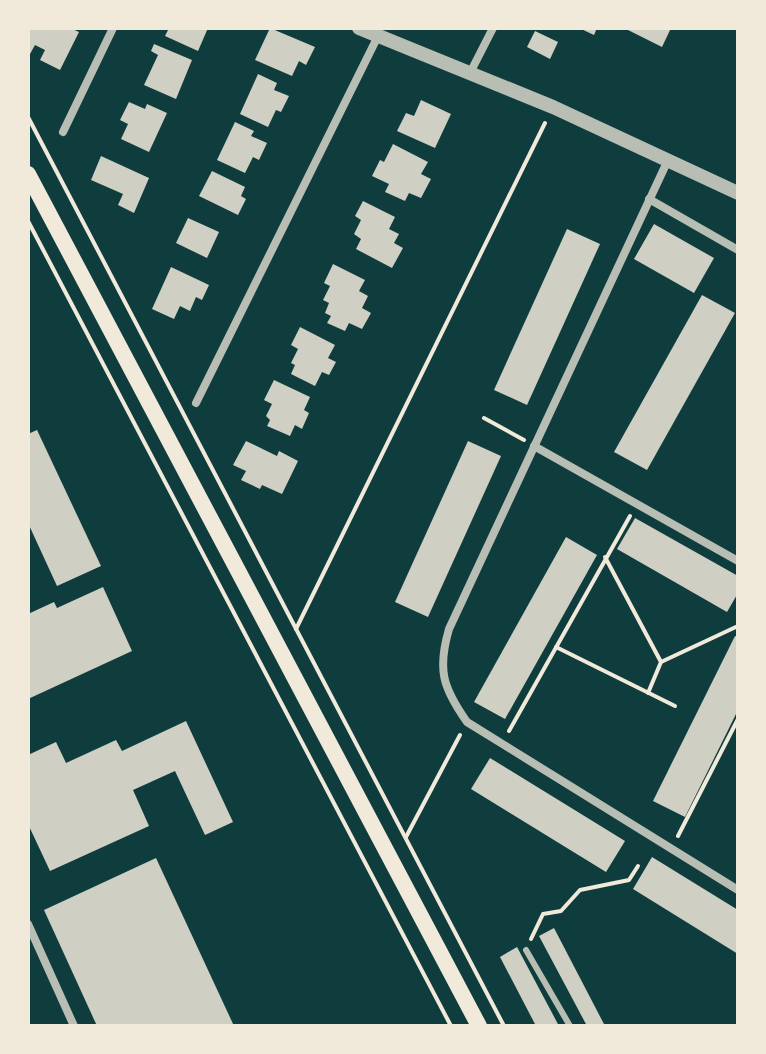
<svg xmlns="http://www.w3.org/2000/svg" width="766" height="1054" font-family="'Source Sans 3',sans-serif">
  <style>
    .building { fill: #cfcfc3 }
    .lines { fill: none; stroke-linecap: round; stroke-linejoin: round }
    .path { stroke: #f1e9da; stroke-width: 4 }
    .service { stroke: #b8beb3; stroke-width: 6 }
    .minor { stroke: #b8beb3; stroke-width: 8 }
    .tertiary { stroke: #b8beb3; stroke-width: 14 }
    .secondary { stroke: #f1e9da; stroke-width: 16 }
  </style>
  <rect width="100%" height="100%" fill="#0f3d3e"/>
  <g class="building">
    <path d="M28,28H70L79,32L60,70L40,60L45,50L35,45L30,54L28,52Z"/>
    <path d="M169,28H208L198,51L165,36Z"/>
    <path d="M270,28L315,47L306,65L299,61L292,76L255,60Z"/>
    <path d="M579,28H597L594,35Z"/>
    <path d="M624,28H671L662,47Z"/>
    <path d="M535,31L558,42L550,59L527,47Z"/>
    <path d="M154,44L192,60L176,99L144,85L158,55L151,51Z"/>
    <path d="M258,74L277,83L274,90L289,96L281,112L276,110L268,127L240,114Z"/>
    <path d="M421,100L451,114L435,148L397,131L406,113L414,116Z"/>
    <path d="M129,102L145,109L147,104L167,113L149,152L121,139L128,124L120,120Z"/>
    <path d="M235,122L254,131L251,136L267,143L259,160L253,157L245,173L217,160Z"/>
    <path d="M393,144L428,162L421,174L431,179L421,198L409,193L405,201L385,192L389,184L372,176L380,160L384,162Z"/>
    <path d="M101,156L149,178L134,213L118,205L123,194L91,180Z"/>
    <path d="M212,171L245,187L241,196L246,199L238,215L199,196Z"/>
    <path d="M363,201L395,217L389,229L399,234L394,243L403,248L392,268L356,249L361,239L354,234L361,220L355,216Z"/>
    <path d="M188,218L219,232L207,258L176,243Z"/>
    <path d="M654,224L714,258L694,293L634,259Z"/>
    <path d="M567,229L600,244L527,405L494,390Z"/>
    <path d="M333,264L365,280L359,291L368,296L362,308L371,313L362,329L349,323L345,331L327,323L331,316L325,313L329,303L323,300L330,286L324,283Z"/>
    <path d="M171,267L209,285L202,300L196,297L190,311L180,306L174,319L152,309Z"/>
    <path d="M702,295L735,313L647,470L614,452Z"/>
    <path d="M300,327L335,345L328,358L336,362L329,375L322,372L315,386L291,374L295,365L291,363L298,349L291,345Z"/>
    <path d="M274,380L310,397L304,410L309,413L302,429L295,425L290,436L267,426L270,420L266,416L272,404L264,400Z"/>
    <path d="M37,430L101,566L57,586L28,523V434Z"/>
    <path d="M246,441L277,456L279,451L298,461L282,494L262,485L260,489L241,480L246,471L233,465Z"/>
    <path d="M468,441L501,456L428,617L395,602Z"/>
    <path d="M635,518L738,576V593L727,612L617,549Z"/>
    <path d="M566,537L597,555L505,719L474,702Z"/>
    <path d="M103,587L132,651L28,699V614L54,602L57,608Z"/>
    <path d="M735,636L738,637V710L685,817L653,801Z"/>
    <path d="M186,721L233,822L205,835L175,771L133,790L149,826L50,871L28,824V755L56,742L66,763L116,740L122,751Z"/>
    <path d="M490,758L625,841L606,872L471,789Z"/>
    <path d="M652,857L738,910V954L633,889Z"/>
    <path d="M156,858L234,1026H97L44,910Z"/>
    <path d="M554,928L605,1026H587L539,936Z"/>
    <path d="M517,947L559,1026H536L500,957Z"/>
  </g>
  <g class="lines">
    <g class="path">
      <path d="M28,117L504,1026"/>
      <path d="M28,221L451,1026"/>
      <path d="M484,418L524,440"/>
      <path d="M605,557L661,662L648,693"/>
      <path d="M296,629L545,123"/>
      <path d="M556,647L675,706"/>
      <path d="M661,662L738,626"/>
      <path d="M509,731L630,516"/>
      <path d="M678,836L738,719"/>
      <path d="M406,837L460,735"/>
      <path d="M531,939L543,914L561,911L580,890L629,880L638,866"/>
    </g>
    <path class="service" d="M526,950L570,1026"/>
    <g class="minor">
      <path d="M470,73L493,28"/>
      <path d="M63,132L113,28"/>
      <path d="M668,160L449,629C437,670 443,688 467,722L738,890"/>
      <path d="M649,199L738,250"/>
      <path d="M196,403L378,36"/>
      <path d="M534,446L738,561"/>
      <path d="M28,924L74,1026"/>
    </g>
    <path class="tertiary" d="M359,28L553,107L738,193"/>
    <path class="secondary" d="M28,174L479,1026"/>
  </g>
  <rect width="766" height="1054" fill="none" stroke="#f1e9da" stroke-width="60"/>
</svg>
